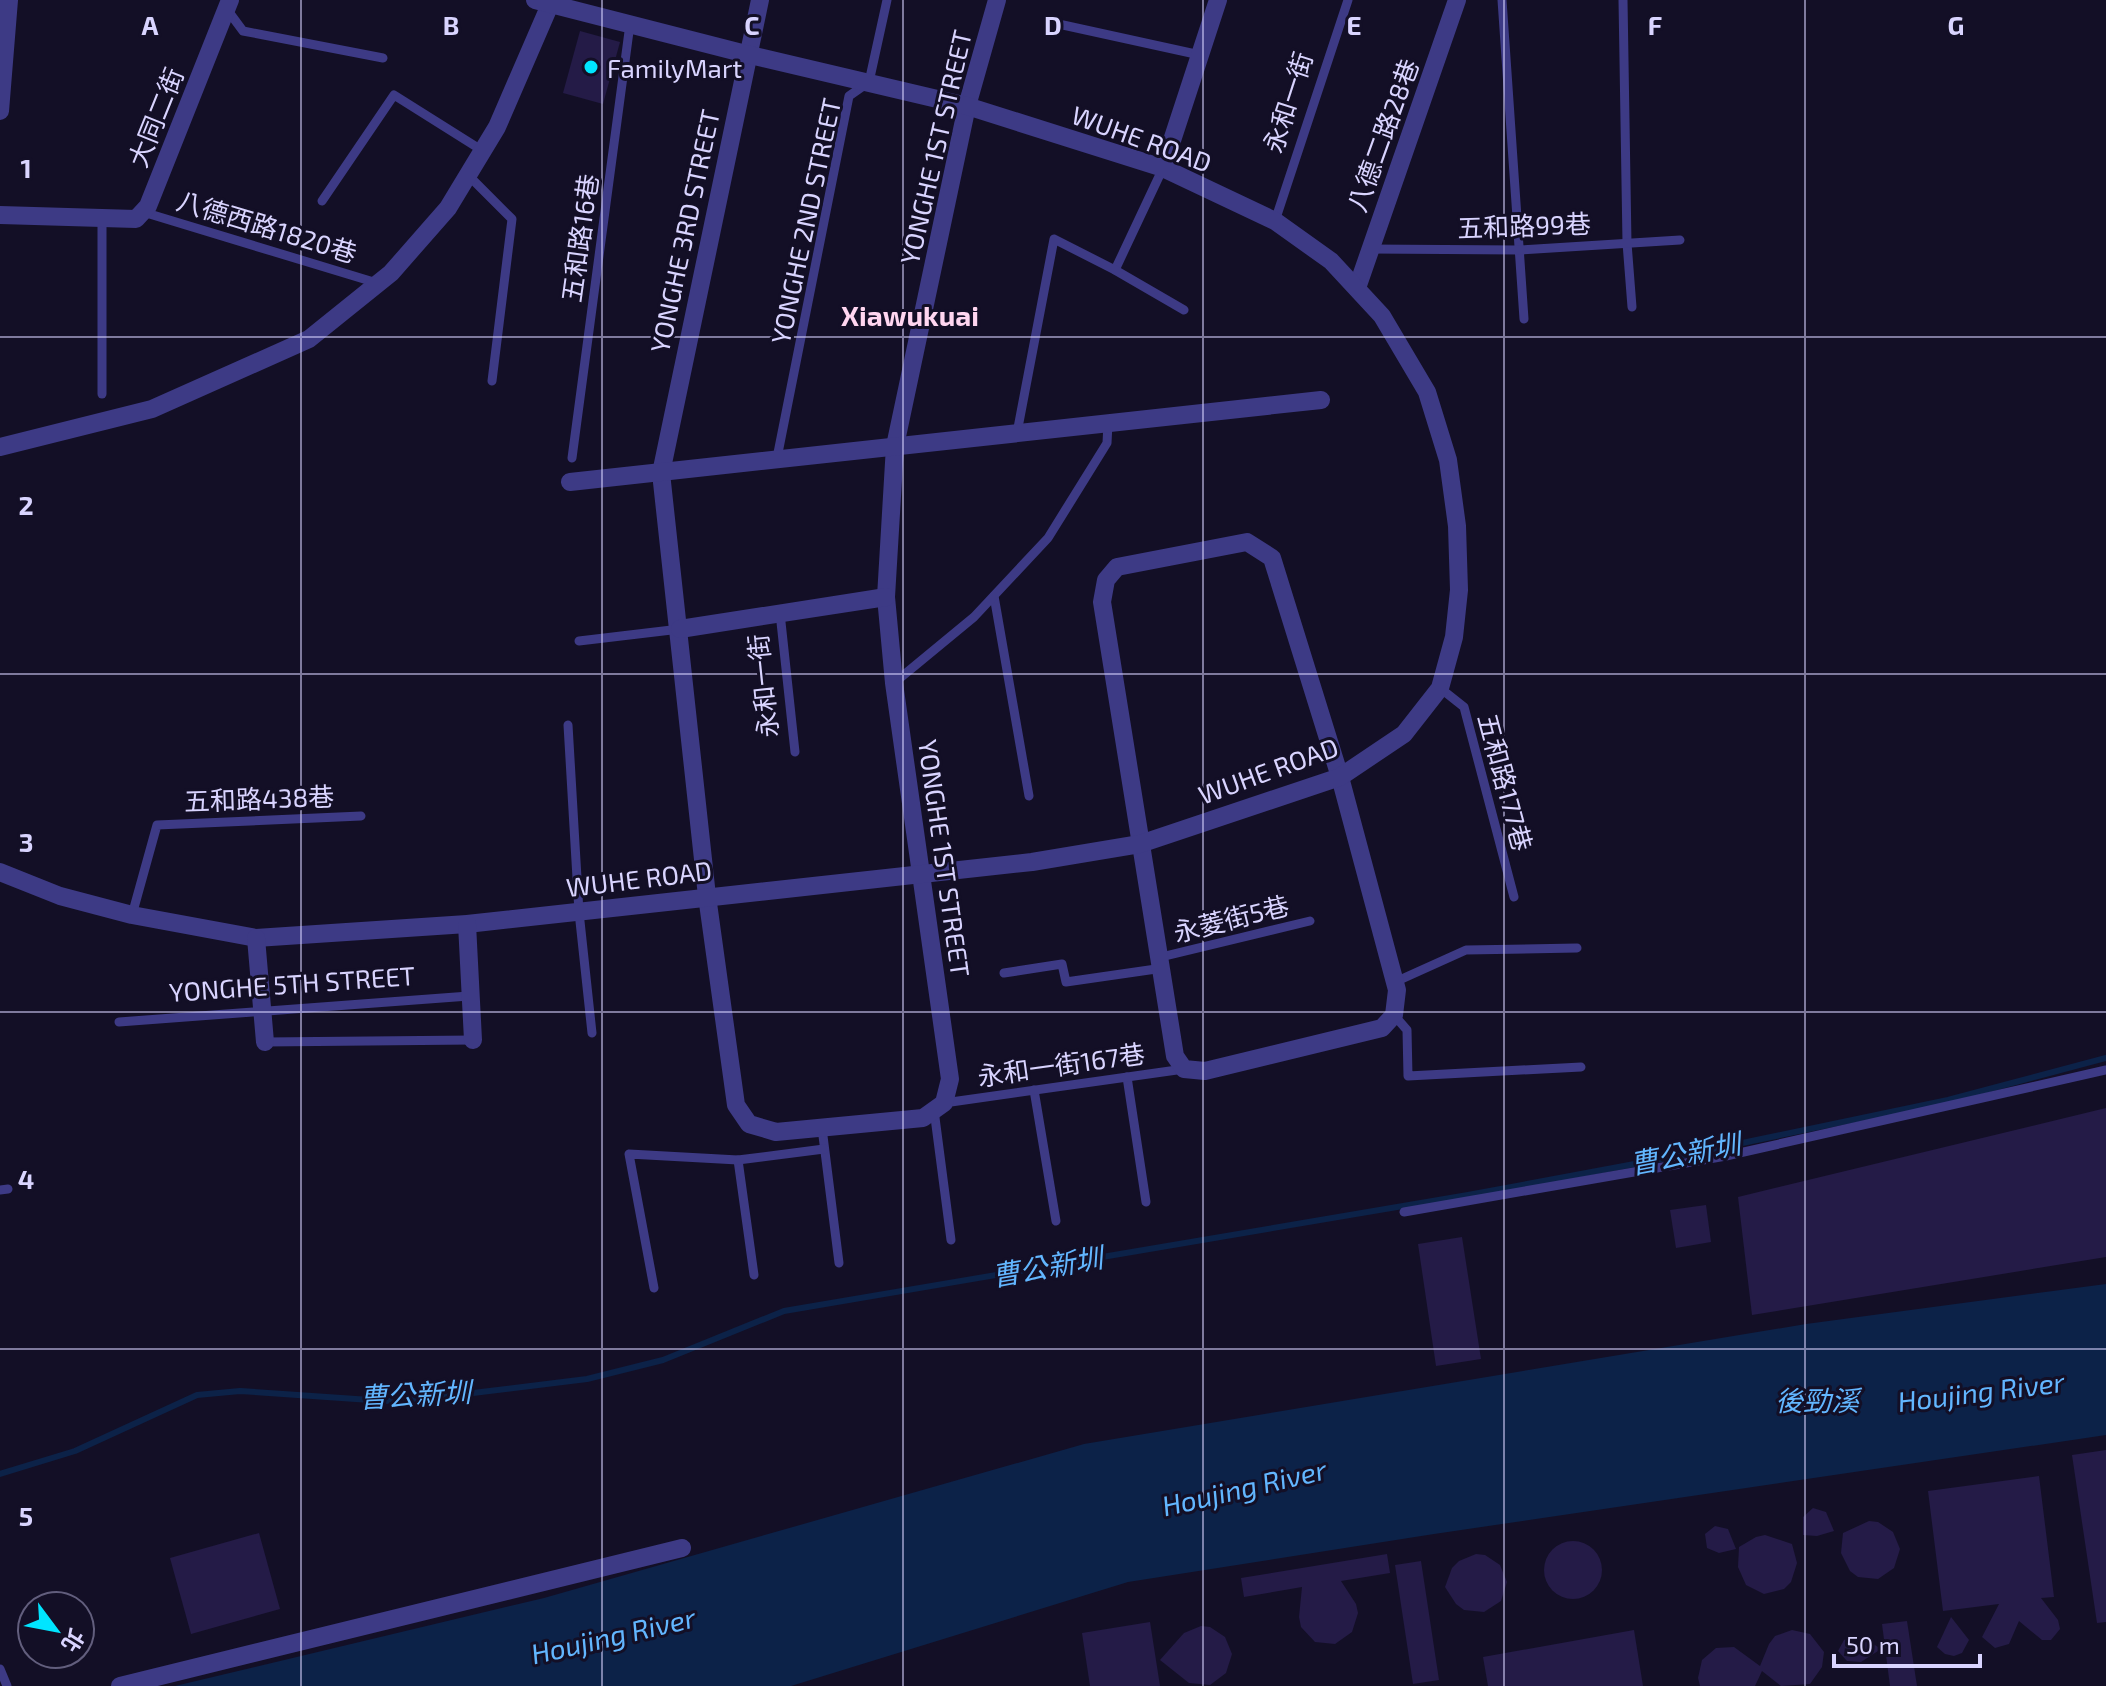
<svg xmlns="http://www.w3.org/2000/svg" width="2106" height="1686" font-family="'Exo 2','Noto Sans TC',sans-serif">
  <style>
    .water { fill: #0c2248 }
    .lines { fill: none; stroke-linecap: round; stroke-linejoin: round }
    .stream { stroke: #0c2248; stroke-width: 6 }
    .building { fill: #241b47 }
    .lane { stroke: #3d3a85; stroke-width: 9 }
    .street { stroke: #3d3a85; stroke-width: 18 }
    .grid { fill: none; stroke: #d9d4ff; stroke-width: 2; stroke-opacity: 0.55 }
    .poi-dot { fill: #00e5ff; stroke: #130f26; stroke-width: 3 }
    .labels { text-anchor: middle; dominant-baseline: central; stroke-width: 6; stroke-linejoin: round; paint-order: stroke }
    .poi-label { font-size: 26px; fill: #d9d4ff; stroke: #130f26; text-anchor: start }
    .street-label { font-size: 26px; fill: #d9d4ff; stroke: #130f26 }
    .neighbourhood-label { font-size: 28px; font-weight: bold; fill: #ffd6f0; stroke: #130f26 }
    .water-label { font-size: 28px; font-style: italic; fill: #62b6ff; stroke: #130f26 }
    .grid-label { font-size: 26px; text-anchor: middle; font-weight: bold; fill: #d9d4ff; stroke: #130f26; stroke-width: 6; stroke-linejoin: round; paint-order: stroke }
  </style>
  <rect width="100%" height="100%" fill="#130f26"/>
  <path class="water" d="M2106,1284V1435L1434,1534L1128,1582L791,1686H175L544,1598L1084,1444L1806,1324Z"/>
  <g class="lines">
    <path class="stream" d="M0,1474L75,1451L197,1395L240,1391L385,1401L440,1397L587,1379L663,1360L784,1311L1468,1195L1699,1152L1948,1100L2106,1058"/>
  </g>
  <g class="building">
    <path d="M580,31L620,42L603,104L563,93Z"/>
    <path d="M2106,1108V1257L1752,1315L1738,1197Z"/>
    <path d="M1706,1205L1711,1242L1676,1248L1670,1210Z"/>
    <path d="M1462,1237L1481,1359L1436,1366L1418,1244Z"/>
    <path d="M2106,1450V1622L2097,1623L2072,1455Z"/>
    <path d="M2039,1476L2054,1597L2041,1598L2058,1620L2060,1629L2051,1640H2042L2019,1621L2009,1644L1995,1648L1982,1637L1999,1604L1943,1611L1928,1491Z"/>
    <path d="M1813,1508L1826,1512L1834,1531L1817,1536L1803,1535V1517Z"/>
    <path d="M1869,1521L1878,1522L1893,1532L1900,1549L1894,1568L1878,1579L1858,1577L1850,1571L1841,1553L1843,1533Z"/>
    <path d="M1715,1526L1728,1529L1736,1549L1719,1553L1707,1548L1705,1534Z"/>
    <path d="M259,1533L280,1609L191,1634L170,1558Z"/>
    <path d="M1765,1535L1792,1544L1797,1563L1791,1582L1784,1589L1764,1594L1746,1585L1738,1567L1739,1547L1756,1537Z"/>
    <circle cx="1573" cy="1570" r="29"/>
    <path d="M1387,1554L1390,1573L1341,1581L1356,1604L1358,1613L1352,1632L1335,1644L1315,1642L1301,1627L1299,1617L1302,1587L1244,1597L1241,1578Z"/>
    <path d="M1476,1554L1485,1555L1500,1565L1507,1582L1501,1601L1484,1612L1464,1610L1456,1604L1445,1587L1452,1568L1459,1561Z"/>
    <path d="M1421,1561L1439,1680L1413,1684L1395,1565Z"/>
    <path d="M1951,1617L1969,1640L1962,1653L1954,1656L1945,1654L1937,1647Z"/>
    <path d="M1907,1621L1917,1686H1890L1882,1624Z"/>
    <path d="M1150,1622L1160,1686H1090L1082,1633Z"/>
    <path d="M1201,1626L1210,1627L1225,1637L1232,1654L1226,1673L1210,1685L1189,1683L1160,1660L1184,1633Z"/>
    <path d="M1634,1630L1643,1686H1488L1483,1657Z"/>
    <path d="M1792,1630L1810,1634L1824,1652L1822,1667L1810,1684L1781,1686L1762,1671L1755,1686H1700L1698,1678L1702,1660L1716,1648L1734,1647L1760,1666L1769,1644L1775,1636Z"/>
    <path d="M1852,1636H1861L1881,1649L1861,1662L1847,1661L1838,1651L1844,1640Z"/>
  </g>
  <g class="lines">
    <g class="lane">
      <path d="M1502,0L1524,319"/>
      <path d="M1623,0L1627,243L1632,307"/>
      <path d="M226,8L243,31L383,58"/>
      <path d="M1063,25L1200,55"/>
      <path d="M468,175L512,219L492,381"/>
      <path d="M322,201L394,95L483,151"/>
      <path d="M143,212L377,283"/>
      <path d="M1275,221L1348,0"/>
      <path d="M1369,249L1520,250L1680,240"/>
      <path d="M1115,270L1163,168"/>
      <path d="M102,394V218"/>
      <path d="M1017,433L1054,239L1115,270L1184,310"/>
      <path d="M572,458L630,24"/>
      <path d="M777,458L849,96L869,82L887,0"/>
      <path d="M994,596L1029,796"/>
      <path d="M780,613L795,752"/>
      <path d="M579,641L680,629"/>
      <path d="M894,683L974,617L1048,538L1107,443L1108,423"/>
      <path d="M1440,688L1464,707L1514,897"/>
      <path d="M568,725L579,912L592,1033"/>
      <path d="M132,915L157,825L361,816"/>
      <path d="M1161,957L1310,921"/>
      <path d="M1004,973L1062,964L1066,982L1163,968"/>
      <path d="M1395,982L1466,950L1577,948"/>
      <path d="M1394,1015L1407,1030L1408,1076L1581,1067"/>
      <path d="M119,1022L469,996"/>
      <path d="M265,1042L473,1040"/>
      <path d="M1127,1077L1146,1202"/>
      <path d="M1034,1090L1056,1221"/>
      <path d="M944,1103L1184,1069"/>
      <path d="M934,1110L951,1240"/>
      <path d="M822,1128L839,1263"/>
      <path d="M738,1160L754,1275"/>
      <path d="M0,1190L8,1189"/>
      <path d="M1404,1212L1726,1156L2106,1070"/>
      <path d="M654,1288L629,1154L738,1160L824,1149"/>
      <path d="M0,1669L7,1686"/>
    </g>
    <g class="street">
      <path d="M760,0L661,473L707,896L736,1105L749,1124L776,1132L923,1118L944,1103L950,1079L894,683L886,597L895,446L967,106L997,0"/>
      <path d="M0,111L9,0"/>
      <path d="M1163,168L1218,0"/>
      <path d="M0,215L136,219L148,206L230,0"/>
      <path d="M1357,288L1457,0"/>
      <path d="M0,447L152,409L309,339L391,273L448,208L497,127L552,0"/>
      <path d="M570,482L1321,400"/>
      <path d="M1247,542L1272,558L1340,777L1397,990L1394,1015L1382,1028L1205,1071L1184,1069L1175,1056L1102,602L1106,580L1117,567Z"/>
      <path d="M680,629L886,597"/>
      <path d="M0,872L60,896L132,915L256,938L467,924L1032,862L1140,844L1340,777L1404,734L1440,688L1454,637L1459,590L1457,526L1448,460L1427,392L1382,316L1331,261L1275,221L1163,168L967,106L746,54L535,0"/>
      <path d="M467,924L473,1040"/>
      <path d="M256,938L265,1042"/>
      <path d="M120,1686L682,1548"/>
    </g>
  </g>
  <path class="grid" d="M301,0V1686M602,0V1686M903,0V1686M1203,0V1686M1504,0V1686M1805,0V1686M0,337H2106M0,674H2106M0,1012H2106M0,1349H2106"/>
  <circle class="poi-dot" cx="591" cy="67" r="8"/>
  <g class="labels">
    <g class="poi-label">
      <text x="607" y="67">FamilyMart</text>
    </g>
    <g class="street-label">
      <text transform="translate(1287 102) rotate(-72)">永和一街</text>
      <text transform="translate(155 117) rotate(-68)">大同二街</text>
      <text transform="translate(1382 135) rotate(-70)">八德二路28巷</text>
      <text transform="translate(1142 138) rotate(20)">WUHE ROAD</text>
      <text transform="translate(935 147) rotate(-77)">YONGHE 1ST STREET</text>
      <text transform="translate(805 221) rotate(-78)">YONGHE 2ND STREET</text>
      <text transform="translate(1524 225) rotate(-2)">五和路99巷</text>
      <text transform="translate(267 226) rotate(17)">八德西路1820巷</text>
      <text transform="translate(684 231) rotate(-78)">YONGHE 3RD STREET</text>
      <text transform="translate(579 238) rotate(-82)">五和路16巷</text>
      <text transform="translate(762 686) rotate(-96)">永和一街</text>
      <text transform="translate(1268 770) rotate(-20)">WUHE ROAD</text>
      <text transform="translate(1506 782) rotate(75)">五和路177巷</text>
      <text transform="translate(259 798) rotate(-2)">五和路438巷</text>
      <text transform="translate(945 858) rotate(82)">YONGHE 1ST STREET</text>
      <text transform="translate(639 878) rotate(-7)">WUHE ROAD</text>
      <text transform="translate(1231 918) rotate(-14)">永菱街5巷</text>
      <text transform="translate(292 983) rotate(-4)">YONGHE 5TH STREET</text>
      <text transform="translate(1061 1064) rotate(-8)">永和一街167巷</text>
    </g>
    <g class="neighbourhood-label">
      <text x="910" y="315">Xiawukuai</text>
    </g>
    <g class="water-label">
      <text transform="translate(1685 1153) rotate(-11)">曹公新圳</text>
      <text transform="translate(1047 1266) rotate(-10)">曹公新圳</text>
      <text transform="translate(1981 1391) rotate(-7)">Houjing River</text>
      <text transform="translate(415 1394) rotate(-3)">曹公新圳</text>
      <text x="1817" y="1400">後勁溪</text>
      <text transform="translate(1244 1487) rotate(-13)">Houjing River</text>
      <text transform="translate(613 1635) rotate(-13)">Houjing River</text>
    </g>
  </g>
  <g class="grid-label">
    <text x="150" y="35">A</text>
    <text x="451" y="35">B</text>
    <text x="752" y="35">C</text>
    <text x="1053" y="35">D</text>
    <text x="1354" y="35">E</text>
    <text x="1655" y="35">F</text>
    <text x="1956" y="35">G</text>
    <text x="26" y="178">1</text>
    <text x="26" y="515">2</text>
    <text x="26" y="852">3</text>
    <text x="26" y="1189">4</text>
    <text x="26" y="1526">5</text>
  </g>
  <g transform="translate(56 1630) rotate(122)"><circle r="38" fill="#130f26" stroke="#625e7d" stroke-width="2"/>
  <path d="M0-6L14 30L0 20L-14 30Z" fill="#00e5ff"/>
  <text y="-12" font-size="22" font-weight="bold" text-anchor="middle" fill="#d9d4ff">北</text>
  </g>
  <path d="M1834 1654v12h146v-12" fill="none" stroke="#d9d4ff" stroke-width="4"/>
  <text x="1846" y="1654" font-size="24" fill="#d9d4ff" stroke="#130f26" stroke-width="6" paint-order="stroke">50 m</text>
</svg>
